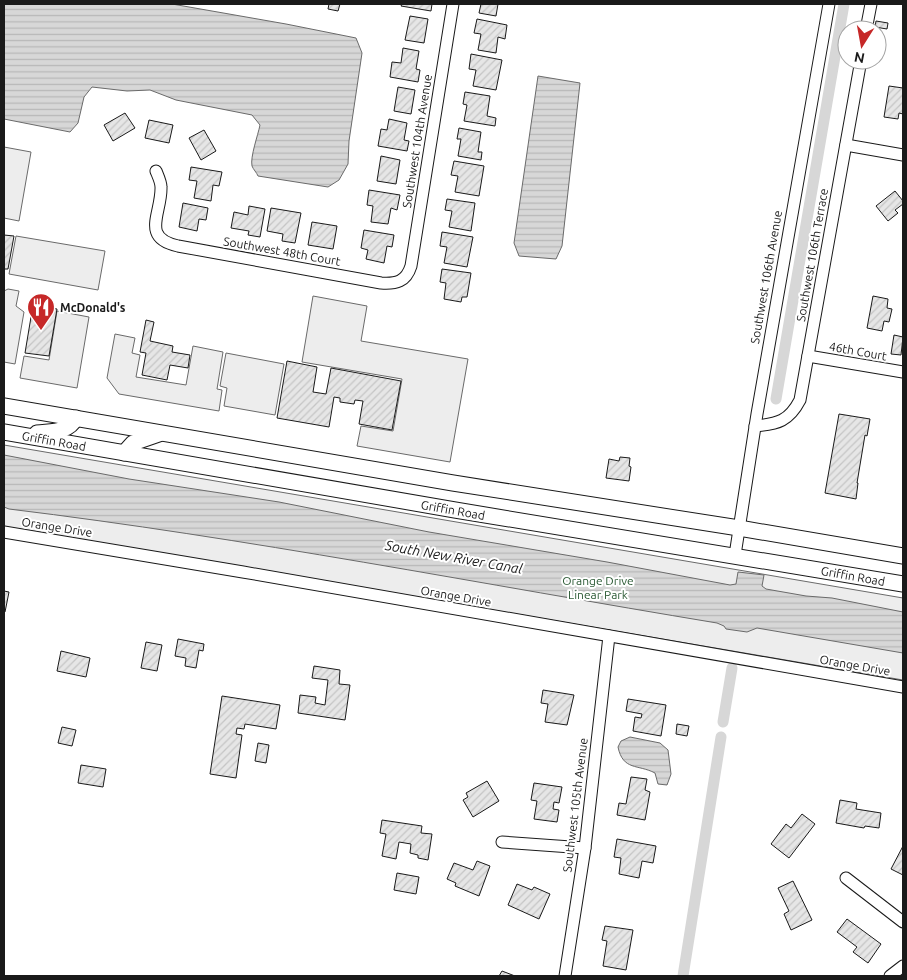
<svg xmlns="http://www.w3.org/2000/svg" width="907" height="980" font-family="Ubuntu,sans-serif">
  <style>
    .built { fill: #ededed; stroke: #6a6a6a }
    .water { fill: url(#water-rules); stroke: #6a6a6a }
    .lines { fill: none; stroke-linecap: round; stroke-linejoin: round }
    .canal { stroke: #d7d7d7; stroke-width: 11 }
    .building { fill: url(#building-hatch); stroke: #1a1a1a }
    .minor-casing { stroke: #1a1a1a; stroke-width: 13 }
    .major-casing { stroke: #1a1a1a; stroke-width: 17 }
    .minor { stroke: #fff; stroke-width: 11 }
    .major { stroke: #fff; stroke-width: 15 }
    .labels { text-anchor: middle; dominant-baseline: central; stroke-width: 4; stroke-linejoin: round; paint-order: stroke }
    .street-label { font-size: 12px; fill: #1a1a1a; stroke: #fff }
    .poi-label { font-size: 12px; font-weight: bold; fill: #1a1a1a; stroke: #fff; text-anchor: start }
    .park-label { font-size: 12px; fill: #2b5a34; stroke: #fff }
    .water-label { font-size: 14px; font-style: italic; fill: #1a1a1a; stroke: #fff }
  </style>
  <defs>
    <pattern id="water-rules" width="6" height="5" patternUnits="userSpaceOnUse" patternTransform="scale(1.25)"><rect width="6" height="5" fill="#d7d7d7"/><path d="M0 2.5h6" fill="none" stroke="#b8b8b8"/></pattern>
    <pattern id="building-hatch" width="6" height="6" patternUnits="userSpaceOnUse" patternTransform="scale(1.25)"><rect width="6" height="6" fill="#e6e6e6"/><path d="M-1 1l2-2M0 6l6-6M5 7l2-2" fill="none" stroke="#c5c5c5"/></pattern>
  </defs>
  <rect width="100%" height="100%" fill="#fff"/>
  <g class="built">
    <path d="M4,147L31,152L19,221L4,218Z"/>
    <path d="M16,236L105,251L98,290L9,274Z"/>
    <path d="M8,289L19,291L16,306L24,312L15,364L4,362V291Z"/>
    <path d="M313,296L367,306L361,341L468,359L450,462L357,446L361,426L393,431L402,379L302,362Z"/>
    <path d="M57,311L89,317L77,388L20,378L24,356L49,360Z"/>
    <path d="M115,334L135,338L132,353L140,355L136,377L186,385L193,346L223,352L217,389L222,390L219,411L119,394L107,378Z"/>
    <path d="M226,353L284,364L275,415L224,406L227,388L220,386Z"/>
    <path d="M4,445L903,598V680L4,527Z"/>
  </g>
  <g class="water">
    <path d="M4,4H172L286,24L356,38L362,53L349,141L348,164L339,180L328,187L258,176C257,173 253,169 252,166C250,157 258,135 260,125L252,115L176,100L150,90L127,91L92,87L84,97L78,123L70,132L4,119Z"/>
    <path d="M538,76L580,83L562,246L556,259L519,256L514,243Z"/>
    <path d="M4,455L129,479L279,502L429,532L607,562L730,585L736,584L738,572L764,575L762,586L766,589L806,596L832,598L903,612V653L757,628L747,632L726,629L724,626L717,623C481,584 247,538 9,509L4,507Z"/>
    <path d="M630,737L660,743L668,750L671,774L667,785L658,784L655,773C638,764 623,771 618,747L621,741Z"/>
  </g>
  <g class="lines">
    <g class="canal">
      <path d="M776,399L844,4"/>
      <path d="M723,722L732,668"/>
      <path d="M683,976L721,737"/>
    </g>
  </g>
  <g class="building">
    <path d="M329,4H340L338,11L328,9Z"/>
    <path d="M402,4H432L431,11L401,6Z"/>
    <path d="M481,4H498L496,16L479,13Z"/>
    <path d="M410,16L428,19L424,43L405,40Z"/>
    <path d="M477,19L507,25L505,39L498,37L496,53L478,50L481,34L474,33Z"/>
    <path d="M876,21L888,23L887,29L875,27Z"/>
    <path d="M403,48L419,51L416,69L420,70L418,82L390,77L392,62L401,63Z"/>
    <path d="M471,54L502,60L496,90L473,86L476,70L469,69Z"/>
    <path d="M889,86L903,88V114L899,113L898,119L884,117Z"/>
    <path d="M398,87L415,90L411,114L394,111Z"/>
    <path d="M465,92L490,96L487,116L496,118L495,126L464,121L467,105L463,104Z"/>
    <path d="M125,113L135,128L113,141L104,125Z"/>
    <path d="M389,119L407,123L404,140L409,141L407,151L378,146L381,129L387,130Z"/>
    <path d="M149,120L173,125L169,143L145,138Z"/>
    <path d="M459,128L481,132L478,152H482L481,160L458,156L461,139H457Z"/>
    <path d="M204,130L216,151L201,160L189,138Z"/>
    <path d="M381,156L400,160L396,184L377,181Z"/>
    <path d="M454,161L484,166L479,196L455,192L458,176L451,175Z"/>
    <path d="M191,167L222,172L219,186L213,185L211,201L194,198L197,181L189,180Z"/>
    <path d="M369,190L400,195L397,210L391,208L388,224L371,222L373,206L367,205Z"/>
    <path d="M895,191L903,201V204L895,210L898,213L888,221L876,206Z"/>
    <path d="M447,199L475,203L471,231L449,227L452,211L445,210Z"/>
    <path d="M183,203L208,208L206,220L199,219L197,231L179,227Z"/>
    <path d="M249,206L265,209L260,237L248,235L249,231L231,228L234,212L248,215Z"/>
    <path d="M271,208L301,213L295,243L282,241L283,234L267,231Z"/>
    <path d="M312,222L337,226L333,249L308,245Z"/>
    <path d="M364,230L394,235L392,247L387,246L384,263L366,259L368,250L361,248Z"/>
    <path d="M442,232L473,237L467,267L444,263L447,247L440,246Z"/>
    <path d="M4,235L14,236L8,269H4Z"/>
    <path d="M442,269L471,273L467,297H462L461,302L444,299L446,283L440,282Z"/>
    <path d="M873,296L888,299L887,308L892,309L889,322L884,321L882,331L867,328Z"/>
    <path d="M33,305L57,309L49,356L25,353Z"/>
    <path d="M146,320L154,322L150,341L173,346L172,352L190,355L188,368L170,365L167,380L142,375L146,353L140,352Z"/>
    <path d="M894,335L903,337L901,355L891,354Z"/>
    <path d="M287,361L317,367L313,392L326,394L331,368L401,381L392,430L359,424L363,401L355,400L354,404L340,402V398L334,397L329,427L277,418Z"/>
    <path d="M839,414L870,419L867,436L865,435L857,483H858L856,499L825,493Z"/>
    <path d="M620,457L630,458L629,466L631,467L629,481L606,478L609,459L619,461Z"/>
    <path d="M4,591L9,592L5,612L4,611Z"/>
    <path d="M178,639L204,644L203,651L199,650L196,668L185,666L186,658L175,656Z"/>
    <path d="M146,642L162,645L157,671L141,668Z"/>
    <path d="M61,651L90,658L86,677L57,671Z"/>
    <path d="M314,666L340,670L339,684L350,685L345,720L298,713L300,695L316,697L315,703L325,705L328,680L312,678Z"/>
    <path d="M543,690L574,695L567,725L545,722L548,704L541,703Z"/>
    <path d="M222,696L280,705L276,729L245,724L244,729L237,728L236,734L242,735L236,778L210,774Z"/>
    <path d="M628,699L666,705L661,736L633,731L635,717L641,718L642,714L626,711Z"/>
    <path d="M677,724L689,726L687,736L676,734Z"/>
    <path d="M62,727L76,730L72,746L58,743Z"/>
    <path d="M258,743L269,745L266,763L255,761Z"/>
    <path d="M81,765L106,769L103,787L78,783Z"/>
    <path d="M631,777L647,779L645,790L650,792L645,820L617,815L619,803L626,804Z"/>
    <path d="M487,781L499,801L473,817L463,800L468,797L466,793Z"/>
    <path d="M534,783L562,787L559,803L554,802L553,809L559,810L557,822L534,819L537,801L531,800Z"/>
    <path d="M840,800L857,803L856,809L881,813L879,828L865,826L864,828L836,823Z"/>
    <path d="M802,814L815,824L789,858L771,844L786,824L791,828Z"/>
    <path d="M382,820L422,826L421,833L432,834L428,860L418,858V855L410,853L411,844L399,842L396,859L382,856L386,834L380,833Z"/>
    <path d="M617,839L656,846L653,863L642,861L639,878L619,874L621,858L614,857Z"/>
    <path d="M903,846V875L891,869Z"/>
    <path d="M477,861L490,866L479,896L455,886L456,883L447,879L454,863L473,870Z"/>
    <path d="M397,873L419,877L416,894L394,890Z"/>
    <path d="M793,881L812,920L791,930L784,914L789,911L778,888Z"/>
    <path d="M517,884L532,890L534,887L550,894L539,919L508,905Z"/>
    <path d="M847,919L881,944L868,963L853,952L857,947L837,932Z"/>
    <path d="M605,926L633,930L626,970L603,966L607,941L602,940Z"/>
    <path d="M502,971L515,976H499Z"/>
  </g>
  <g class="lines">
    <g class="minor-casing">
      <g id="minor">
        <path d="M866,30L871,4"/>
        <path d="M846,145L903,155"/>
        <path d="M156,171C158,176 161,182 161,187C162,213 140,238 178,246L381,283C396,284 406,282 411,266L453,4"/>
        <path d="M808,356L903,372"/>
        <path d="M755,426C778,424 789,421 800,400L861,60"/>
        <path d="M4,532L243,572L903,687"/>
        <path d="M735,555L757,414L829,4"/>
        <path d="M502,842L585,848"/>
        <path d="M846,878L903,922"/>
        <path d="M565,976L585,848L609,636"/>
        <path d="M890,976L903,966"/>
      </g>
    </g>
    <g class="major-casing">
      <g id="major">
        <path d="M4,406L453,483L739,528L903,556"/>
        <path d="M4,432L455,510L903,584"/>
        <path d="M37,433C52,431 68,433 76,418"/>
        <path d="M124,453L133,443L159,434"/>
      </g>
    </g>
    <use href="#minor" class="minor"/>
    <use href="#major" class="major"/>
  </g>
  <defs>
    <g id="restaurant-pin" transform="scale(1.4375)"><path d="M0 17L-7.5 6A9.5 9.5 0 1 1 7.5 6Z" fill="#c62828" stroke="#fff"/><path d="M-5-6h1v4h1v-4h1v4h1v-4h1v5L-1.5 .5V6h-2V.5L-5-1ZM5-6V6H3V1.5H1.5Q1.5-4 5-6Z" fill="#fff"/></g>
  </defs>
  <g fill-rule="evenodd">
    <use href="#restaurant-pin" x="41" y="307"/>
  </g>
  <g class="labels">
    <g class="street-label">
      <text transform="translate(417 141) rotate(-81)">Southwest 104th Avenue</text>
      <text transform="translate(282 251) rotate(10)">Southwest 48th Court</text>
      <text transform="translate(812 255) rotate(-80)">Southwest 106th Terrace</text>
      <text transform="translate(766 277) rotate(-80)">Southwest 106th Avenue</text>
      <text transform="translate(858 351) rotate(10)">46th Court</text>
      <text transform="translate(54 441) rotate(10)">Griffin Road</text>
      <text transform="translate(453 510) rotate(10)">Griffin Road</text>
      <text transform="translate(57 527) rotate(9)">Orange Drive</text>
      <text transform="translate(853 576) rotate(10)">Griffin Road</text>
      <text transform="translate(456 596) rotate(10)">Orange Drive</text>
      <text transform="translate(855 665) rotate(10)">Orange Drive</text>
      <text transform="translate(575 805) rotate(-83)">Southwest 105th Avenue</text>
    </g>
    <g class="poi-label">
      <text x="60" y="307">McDonald's</text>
    </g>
    <g class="park-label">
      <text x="598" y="580">Orange Drive<tspan x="598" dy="14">Linear Park</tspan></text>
    </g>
    <g class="water-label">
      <text transform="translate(454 557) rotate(10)">South New River Canal</text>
    </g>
  </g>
  <rect width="907" height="980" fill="none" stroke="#1a1a1a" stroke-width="10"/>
  <g transform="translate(862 45) rotate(191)"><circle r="24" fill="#ffffff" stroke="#a3a3a3"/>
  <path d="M0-4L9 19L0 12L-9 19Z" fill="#c62828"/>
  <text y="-8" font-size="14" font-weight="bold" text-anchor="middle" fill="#1a1a1a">N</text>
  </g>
</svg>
